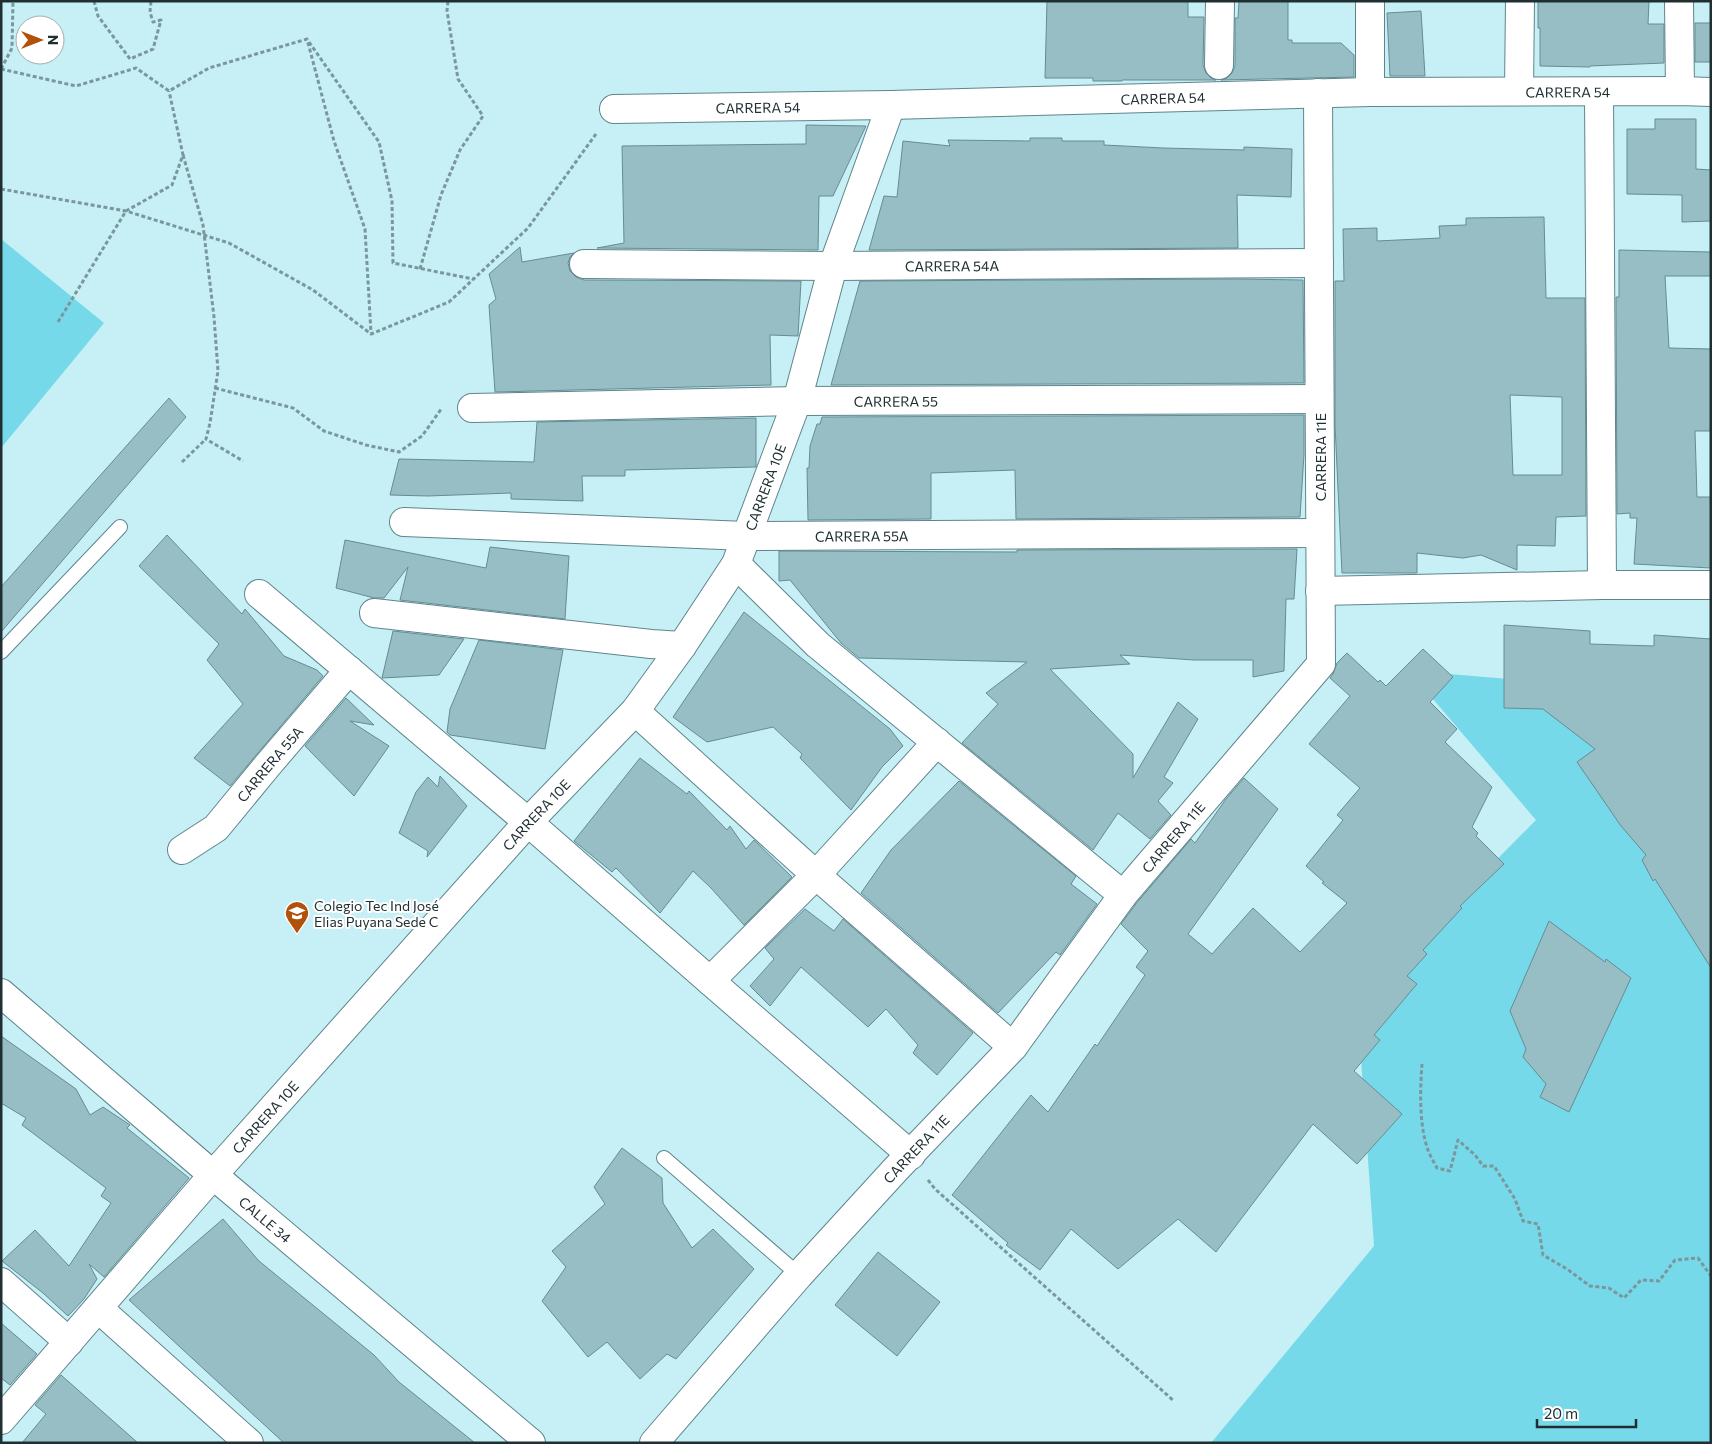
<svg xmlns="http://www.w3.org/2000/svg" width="1712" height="1444" font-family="Commissioner,sans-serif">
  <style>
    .green { fill: #76d9e9 }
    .building { fill: #97bec5; stroke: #668c93; fill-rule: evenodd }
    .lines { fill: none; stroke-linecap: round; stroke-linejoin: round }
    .lane-casing { stroke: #5f858b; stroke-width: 16 }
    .street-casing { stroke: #5f858b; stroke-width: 30 }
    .path { stroke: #7a979c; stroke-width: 3; stroke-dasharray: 4 2.5; stroke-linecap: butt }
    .lane { stroke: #fff; stroke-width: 14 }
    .street { stroke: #fff; stroke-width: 28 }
    .labels { text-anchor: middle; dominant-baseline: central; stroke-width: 4; stroke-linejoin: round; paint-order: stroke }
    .street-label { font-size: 14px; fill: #202f32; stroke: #fff }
    .poi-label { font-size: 14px; fill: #202f32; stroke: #fff; text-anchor: start }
  </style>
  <rect width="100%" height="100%" fill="#c6eff6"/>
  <g class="green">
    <path d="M1,239L104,323L1,448Z"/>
    <path d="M1711,652V1443H1211L1374,1246L1357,1001L1536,820L1433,699L1402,670L1556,683Z"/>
  </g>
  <g class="building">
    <path d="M1047,1H1188V17H1204L1203,65L1206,73L1211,78L1216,80H1122V81H1093V78H1045Z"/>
    <path d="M1239,1H1288V40H1292V43H1341L1354,55V77L1221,80L1227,78L1232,73L1235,66V18H1238Z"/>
    <path d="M1538,1H1649L1648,24H1664V63L1590,66V67L1540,66V28H1538Z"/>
    <path d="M1421,11L1425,76H1390L1387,13Z"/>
    <rect x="1695" y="23" width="16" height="39"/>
    <path d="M1655,119H1696V169L1711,170V221L1682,222V195L1627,194V129H1655Z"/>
    <path d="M806,125L866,126L833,196H819L818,250L597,248L624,243L622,146L806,144Z"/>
    <path d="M1030,138H1062V141H1104V145L1163,148L1244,150V147L1292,149L1291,197L1237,195L1238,248L869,250L884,196L897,197L903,141L950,146L948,140L1030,141Z"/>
    <path d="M1544,217L1546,298H1585L1586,516L1556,517L1555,546L1517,545V570L1481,555L1463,558L1417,553V573H1342L1335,425V281H1344L1343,229L1377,228V241L1440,238L1439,226L1466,225V218ZM1510,395L1562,397V475H1513Z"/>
    <path d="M520,247L522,262L574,253L570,257L568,263L570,271L576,277L584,280L801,281L798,336L770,335L771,385L495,392L489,305L496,299L489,274Z"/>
    <path d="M1619,250L1711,252V276H1665L1669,348L1711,349V431H1695L1697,497H1711V568L1634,564L1637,518H1630V513L1617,514L1616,297H1619Z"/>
    <path d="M1238,279L1303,280L1304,383L831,385L860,281Z"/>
    <path d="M169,398L186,417L1,632V587Z"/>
    <path d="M1304,415V454L1300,517L1016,519L1015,470L931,473V519L808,520L807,468H809L810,446L817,424H820L822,417Z"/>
    <path d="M756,418V467L625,470V476H582L583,501L511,499V493L428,496L390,495L399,459L534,462L537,422Z"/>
    <path d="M167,535L242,614L245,609L284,656L317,670L323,676L230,786L194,758L243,704L207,660L219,644L139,566Z"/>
    <path d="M345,540L486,568L490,547L569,556L565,619L400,600L408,567L384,598H374L336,588Z"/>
    <path d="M1297,549L1294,599H1286L1284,671L1253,677V660H1194L1120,655L1130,664L1050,669L1133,754V778L1178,702L1198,719L1164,777L1173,783L1158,801L1171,815L1150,839L1118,813L1093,850L962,743L998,704L986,693L1027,662L859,658L841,643L790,580L779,581V551L1017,552V550Z"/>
    <path d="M744,612L890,729L903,746L882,767L851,810L800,758L802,754L773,727L707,742L673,717Z"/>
    <path d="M1504,625L1590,631V644L1654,646V635L1711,639V968L1655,879L1653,881L1642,860L1646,855L1621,826L1577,762L1595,749L1543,709L1504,708Z"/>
    <path d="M393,631L464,639L439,675L382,678Z"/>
    <path d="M479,640L563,650L545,749L450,735L447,732L450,709Z"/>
    <path d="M1423,649L1453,677L1430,702L1457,729L1445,742L1492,787L1472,827L1478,833L1476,836L1504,864L1460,906L1462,908L1423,950L1427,954L1407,976L1417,984L1374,1035L1380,1040L1354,1071L1402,1114L1357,1164L1313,1124L1216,1252L1178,1219L1118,1269L1071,1229L1040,1270L1006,1245L1008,1243L952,1195L1031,1095L1048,1112L1095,1044L1097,1046L1145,975L1136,967L1148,951L1121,924L1135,905L1191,839L1195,843L1226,799L1244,778L1278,809L1188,934L1212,954L1253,908L1300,952L1347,903L1322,883L1324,882L1306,866L1343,820L1337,815L1360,788L1309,744L1350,696L1330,678L1333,674L1337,663L1347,653L1378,682L1380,680L1386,686Z"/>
    <path d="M346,698L374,725L350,721L389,746L354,796L305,746Z"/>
    <path d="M640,758L687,794L689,791L727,830L730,826L746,849L754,840L792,877L744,925L711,888L693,871L660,913L616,868L612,872L574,841Z"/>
    <path d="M440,776L467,806L427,857L428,851L399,833L416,792L428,777L438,787Z"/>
    <path d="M959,781L1076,876L1071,884L1097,904L1060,955L1056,952L998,1013L861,893L891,850Z"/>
    <path d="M805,909L834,931L843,919L973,1033L937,1075L913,1053L918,1045L886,1009L868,1027L801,967L770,1006L750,986L774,959L765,948Z"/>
    <path d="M1549,921L1605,962L1606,959L1631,978L1569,1112L1540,1097L1546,1084L1523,1057L1526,1049L1510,1011Z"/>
    <path d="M1,1036L76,1089L90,1115L103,1107L130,1125L127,1128L189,1178L104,1277L89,1264L97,1279L84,1299L68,1316L43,1293L2,1261L35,1230L69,1266L111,1203L101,1196L106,1188L22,1125L26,1118L1,1103Z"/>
    <path d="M622,1148L662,1178L663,1203L692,1248L713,1229L754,1269L676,1359L667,1354L640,1379L607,1342L588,1357L542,1301L566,1267L552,1251L605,1204L594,1187Z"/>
    <path d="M223,1219L259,1261L374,1355L399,1382L475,1443H284L129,1300Z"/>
    <path d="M878,1252L940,1302L897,1356L835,1305Z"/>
    <path d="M1,1323L37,1354L10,1385L1,1378Z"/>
    <path d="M61,1375L138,1443H22L46,1414L35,1405Z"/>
  </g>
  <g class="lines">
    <g class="lane-casing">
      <g id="lane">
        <path d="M1,652L120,527"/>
        <path d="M664,1158L799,1275"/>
      </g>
    </g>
    <g class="street-casing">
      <g id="street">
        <path d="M1370,1V92"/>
        <path d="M1679,1L1680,91"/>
        <path d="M1219,65L1220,1"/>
        <path d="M1519,91L1520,1"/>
        <path d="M1599,92L1602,585"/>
        <path id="s1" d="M614,109L891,105L1370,92L1680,91L1711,92"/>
        <path id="s2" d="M584,264L833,266L1319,263"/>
        <path id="s3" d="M472,408L797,401L1319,399"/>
        <path id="s4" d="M404,522L746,536L1320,533"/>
        <path d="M736,564L818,645L1123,895"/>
        <path d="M1320,591L1602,585H1711"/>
        <path d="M259,594L528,822L710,981L911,1155"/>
        <path d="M374,613L651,644L682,646"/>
        <path d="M635,711L816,875L1013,1047"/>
        <path id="s5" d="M182,850L216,828L267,766L349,670"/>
        <path d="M710,981L816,875L937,742"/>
        <path id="s6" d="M1,993L213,1175L531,1443"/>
        <path d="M1,1282L69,1342"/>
        <path d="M98,1308L249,1443"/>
        <path id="s7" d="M1,1420L213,1175L528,822L635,711L682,646L736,564L797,401L833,266L891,105"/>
        <path id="s8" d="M654,1443L799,1275L896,1169L1013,1047L1123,895L1321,664L1318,93"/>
      </g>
    </g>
    <g class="path">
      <path d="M94,1L98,16L130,59L153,49L161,20L153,22L150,12L151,1"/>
      <path d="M309,42L379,142L392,201L393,263L473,279"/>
      <path d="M1,69L76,86L136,68L169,91L209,68L307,39L334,141L365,229L371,333"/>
      <path d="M1,69L12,48L13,1"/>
      <path d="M183,155L203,225L214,317L218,371L210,423L206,439L243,461"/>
      <path d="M1,189L126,211L229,243L313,290L371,334L449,302L528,228L596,134"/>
      <path d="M420,269L441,195L460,150L483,116L458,79L447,11L448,1"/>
      <path d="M58,322L126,211L172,185L183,155L169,91"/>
      <path d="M215,388L293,408L324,431L366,445L399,452L422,436L442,408"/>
      <path d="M182,462L206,439"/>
      <path d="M1422,1064C1420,1091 1419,1125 1428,1150C1430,1156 1434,1162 1437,1168L1450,1171L1458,1140L1475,1155L1483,1166H1494L1515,1199L1523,1221L1538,1224L1543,1255L1567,1269L1590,1286L1609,1288L1624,1298L1641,1280L1659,1281L1675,1260L1698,1258L1711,1276"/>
      <path d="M928,1180L935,1189L1174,1401"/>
    </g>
    <use href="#lane" class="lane"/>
    <use href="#street" class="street"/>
  </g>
  <defs>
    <g id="school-pin" transform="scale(1.25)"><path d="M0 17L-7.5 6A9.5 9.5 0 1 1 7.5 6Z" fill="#b1510a" stroke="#fff"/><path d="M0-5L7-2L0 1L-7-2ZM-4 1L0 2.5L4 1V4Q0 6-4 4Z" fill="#fff"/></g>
  </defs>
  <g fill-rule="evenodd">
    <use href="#school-pin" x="297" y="913"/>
  </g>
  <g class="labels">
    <g class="street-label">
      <text stroke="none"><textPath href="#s1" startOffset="954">CARRERA 54</textPath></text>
      <text stroke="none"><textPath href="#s1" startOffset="549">CARRERA 54</textPath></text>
      <text stroke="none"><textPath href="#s1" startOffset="144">CARRERA 54</textPath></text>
      <text stroke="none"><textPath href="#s2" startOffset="368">CARRERA 54A</textPath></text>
      <text stroke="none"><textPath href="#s3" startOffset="424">CARRERA 55</textPath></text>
      <text transform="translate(1320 457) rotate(-90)">CARRERA 11E</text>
      <text stroke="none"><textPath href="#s7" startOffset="1212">CARRERA 10E</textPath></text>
      <text stroke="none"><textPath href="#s4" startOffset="458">CARRERA 55A</textPath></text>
      <text stroke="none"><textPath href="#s5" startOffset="124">CARRERA 55A</textPath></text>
      <text stroke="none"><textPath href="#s7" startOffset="808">CARRERA 10E</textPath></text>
      <text stroke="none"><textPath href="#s8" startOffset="799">CARRERA 11E</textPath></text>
      <text stroke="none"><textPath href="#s7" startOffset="402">CARRERA 10E</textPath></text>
      <text stroke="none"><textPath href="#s8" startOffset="394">CARRERA 11E</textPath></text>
      <text stroke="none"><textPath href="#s6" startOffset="348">CALLE 34</textPath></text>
    </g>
    <g class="poi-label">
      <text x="314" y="905">Colegio Tec Ind José<tspan x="314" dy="16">Elias Puyana Sede C</tspan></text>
    </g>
  </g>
  <rect width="1712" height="1444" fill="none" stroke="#202f32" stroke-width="5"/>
  <g transform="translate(40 40) rotate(90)"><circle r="24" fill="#ffffff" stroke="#a6acad"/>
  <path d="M0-4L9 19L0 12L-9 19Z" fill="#b1510a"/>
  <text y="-8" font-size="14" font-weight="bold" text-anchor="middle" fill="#202f32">N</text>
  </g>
  <path d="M1537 1419v8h99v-8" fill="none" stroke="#202f32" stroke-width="2.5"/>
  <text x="1544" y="1419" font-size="15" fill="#202f32" stroke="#ffffff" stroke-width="4" paint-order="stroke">20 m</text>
</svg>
